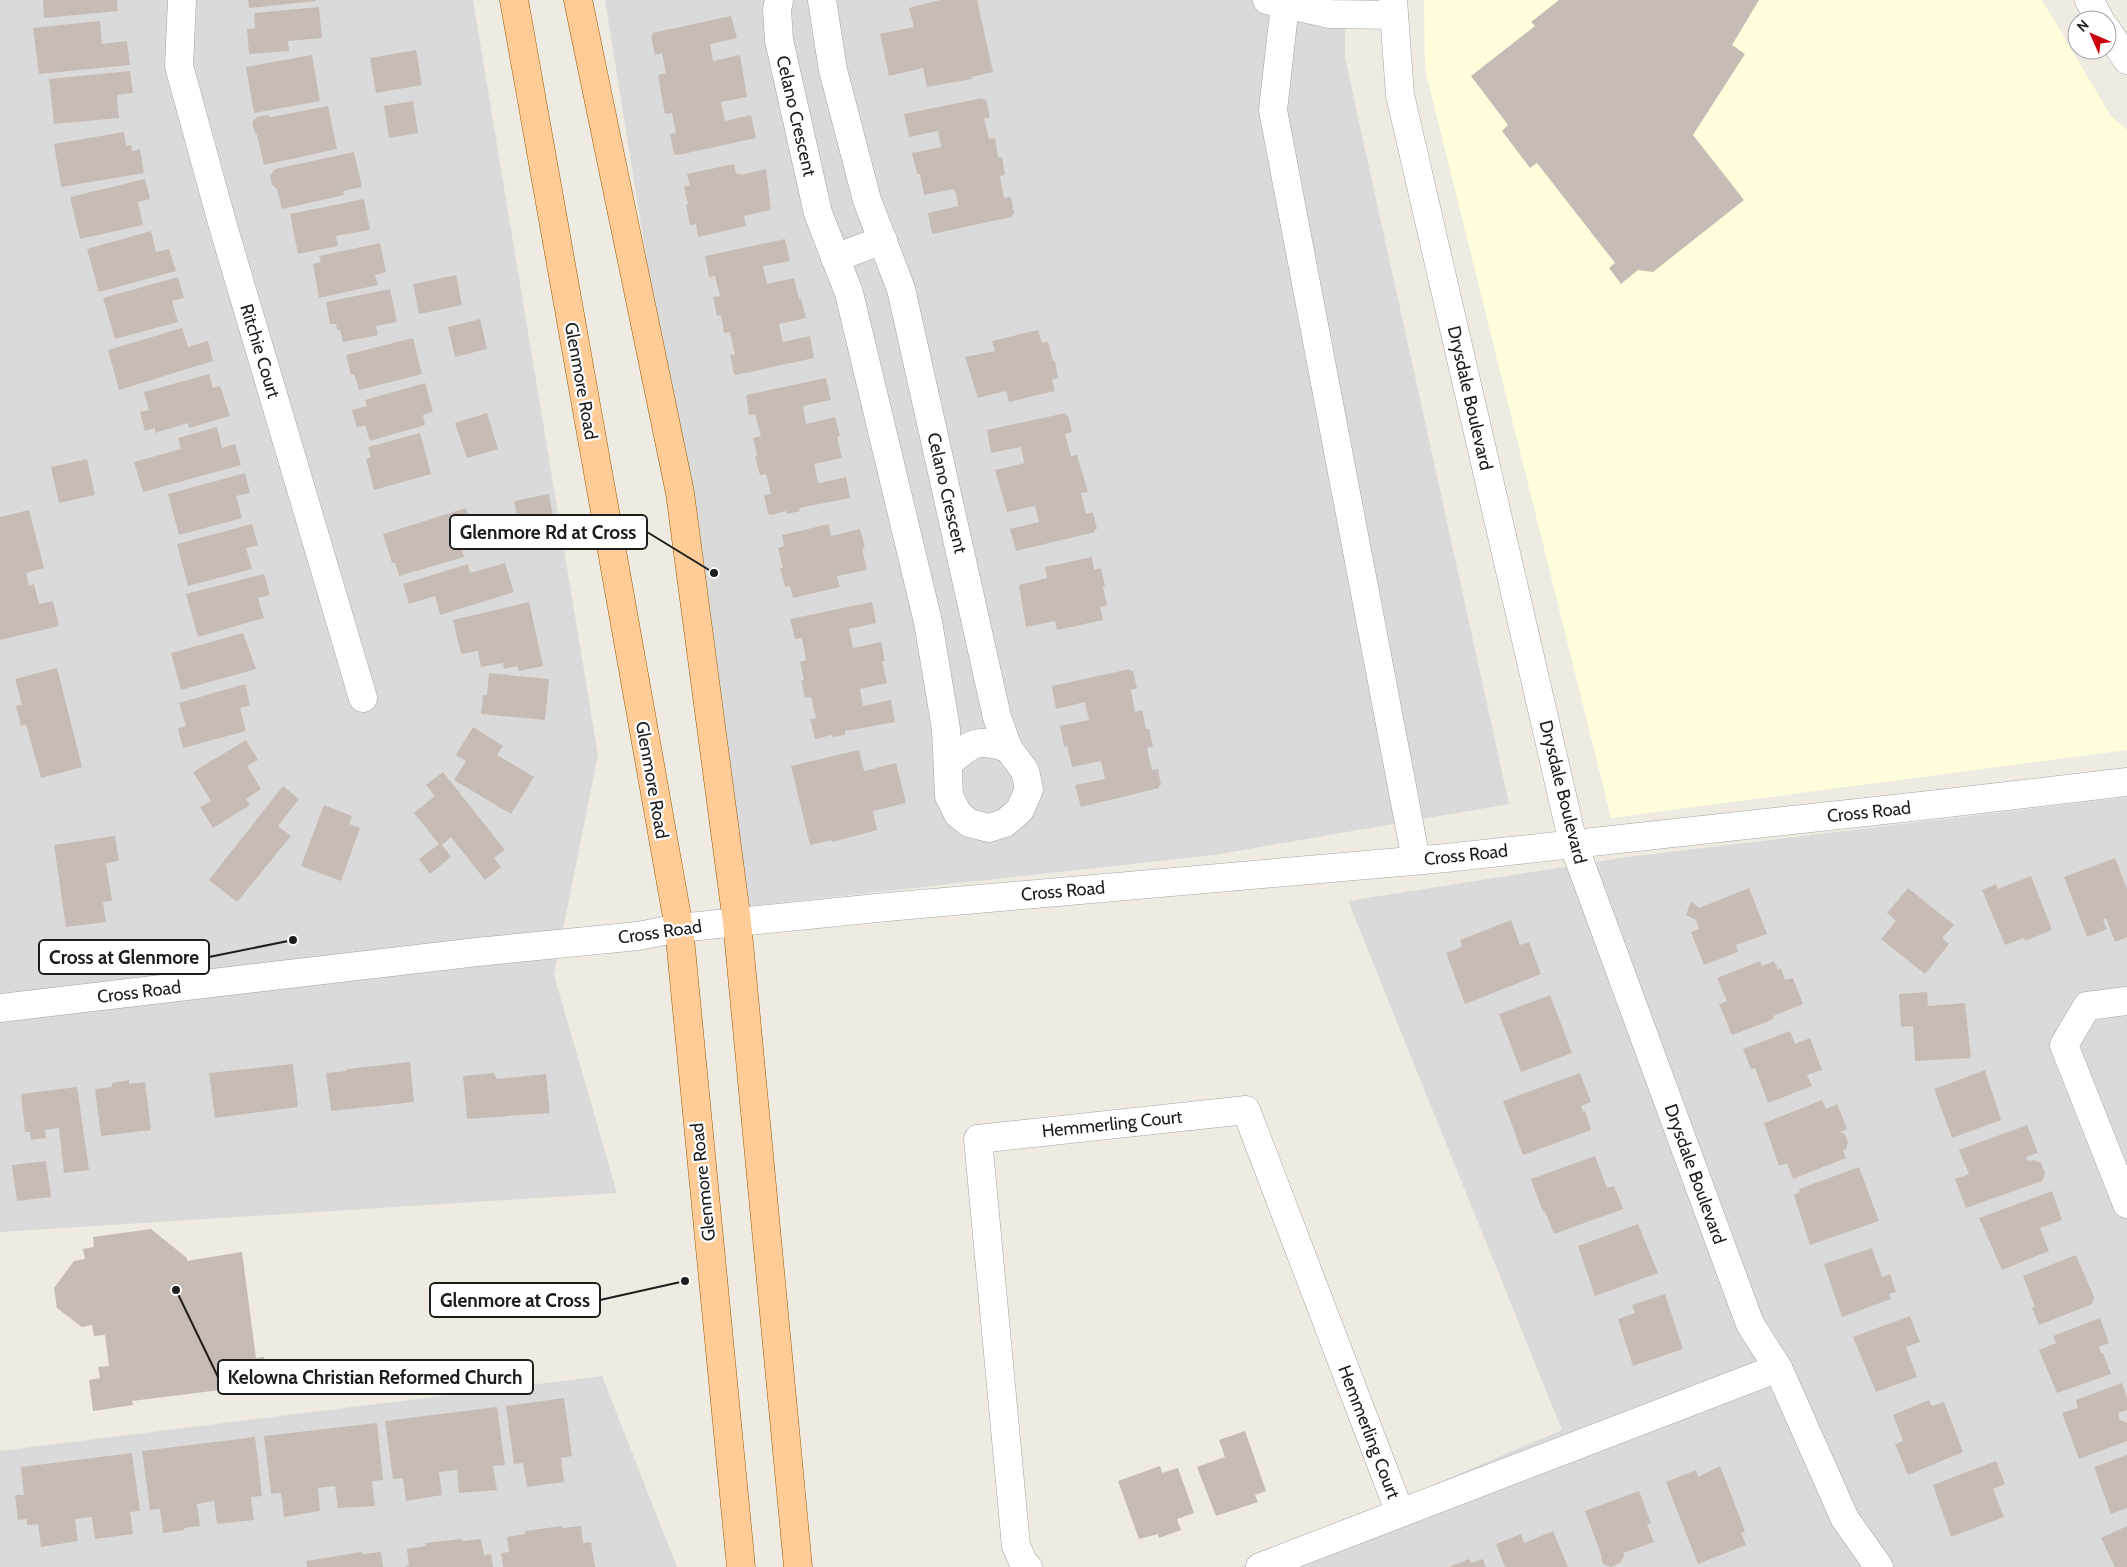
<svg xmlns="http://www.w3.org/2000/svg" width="2127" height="1567" font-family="Cabin,sans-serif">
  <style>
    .residential { fill: #dbdada }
    .education { fill: #fffddb }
    .building { fill: #c7bcb5 }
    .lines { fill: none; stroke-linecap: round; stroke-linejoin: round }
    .minor-casing { stroke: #a4a4a4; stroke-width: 29 }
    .major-casing { stroke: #965b00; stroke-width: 29 }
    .minor { stroke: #fff; stroke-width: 28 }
    .major { stroke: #ffcb97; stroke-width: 28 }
    .labels { text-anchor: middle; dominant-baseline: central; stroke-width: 4.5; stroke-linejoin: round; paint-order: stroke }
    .street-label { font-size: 18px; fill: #1d1d1d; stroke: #fff }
    .leader { fill: none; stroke: #1d1d1d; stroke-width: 2 }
    .callout-dot { fill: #1d1d1d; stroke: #fff; stroke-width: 2 }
    .callout { fill: #fff; stroke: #1d1d1d; stroke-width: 2 }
    .callout-label { font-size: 19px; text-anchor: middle; font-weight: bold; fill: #1d1d1d }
  </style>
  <rect width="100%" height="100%" fill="#efeae2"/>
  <g class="residential">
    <path d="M0,0H473L598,755L554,975L617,1193L0,1232Z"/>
    <path d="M605,0H1345V58L1509,804L1214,855L750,906Z"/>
    <path d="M2127,797V1567H1241L1562,1430L1348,901L1621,858Z"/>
    <path d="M602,1376L677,1567H0V1451Z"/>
  </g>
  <path class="education" d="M1424,0H2042L2111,116L2127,130V750L1611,818L1425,69Z"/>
  <g class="building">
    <path d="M43,0H117L118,11L44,18Z"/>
    <path d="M248,0H316V1L249,8Z"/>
    <path d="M940,0H977L993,72L971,77L972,79L927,87L923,68L889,76L880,34L914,27L909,8Z"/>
    <path d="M1559,0H1759L1732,45L1745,54L1693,135L1744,200L1653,272L1638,270L1621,284L1609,268L1615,263L1537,163L1530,168L1502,131L1508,125L1471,76L1535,26L1531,22Z"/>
    <path d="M319,7L322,38L288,41L289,51L249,54L247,29L255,28L254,13Z"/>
    <path d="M731,16L737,38L710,44L713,61L740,55L747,97L721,102L725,121L751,115L756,138L678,155L674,154L670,134L676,133L672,113L665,114L658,75L666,73L662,53L655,55L651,36H653L652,33Z"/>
    <path d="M100,21L102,44L127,41L130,65L39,74L33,28Z"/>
    <path d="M416,50L422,85L376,93L370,58Z"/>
    <path d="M312,55L320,101L254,113L246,67Z"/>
    <path d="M130,71L133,93L117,95L119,118L54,124L49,79Z"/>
    <path d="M983,98V100L986,99L990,118H984L989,139L995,138L998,157H1002L1005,175L1000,176L1004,198L1011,197L1014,214L1012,215V217L932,234L928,213L958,206L957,197L954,189L924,195L920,174H917L912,153L941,147L938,131L909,137L904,114Z"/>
    <path d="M413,101L418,133L389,138L384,106Z"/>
    <path d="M328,106L337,149L264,165L257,135L255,133L252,122L257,117L267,115L271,117Z"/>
    <path d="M124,132L126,146L131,145L132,151L140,149L144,173L61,187L54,144Z"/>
    <path d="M354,152L362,187L343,191L344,195L282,209L277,189L272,185L270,176L275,169Z"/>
    <path d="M734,164L736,174L739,173L740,175L766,169L771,210L744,216L746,226L698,237L696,224L690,225L686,205L688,204L684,187L690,185L687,174Z"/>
    <path d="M145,179L150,199L138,202L143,225L80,239L70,197Z"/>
    <path d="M364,199L370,230L336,236L338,246L298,254L290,214Z"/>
    <path d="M151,231L156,252L169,249L176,271L99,292L87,249Z"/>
    <path d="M785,239L790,261L763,266L767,284L794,278L799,299H801L806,318L779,324L783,342L810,336L814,358L736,375L734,374L730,355L735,354L730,332L724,333L721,315L717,316L713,297L720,296L715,276L709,277L705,256Z"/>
    <path d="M380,243L386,272L375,275L378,285L319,298L313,264L321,262L319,256Z"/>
    <path d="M456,275L462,305L419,314L413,284Z"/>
    <path d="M178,277L184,298L172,301L178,322L115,339L103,298Z"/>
    <path d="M390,289L397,322L376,326L378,335L343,342L340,330H337L336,324H330L326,302Z"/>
    <path d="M480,319L487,349L455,357L448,327Z"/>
    <path d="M182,328L188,347L208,341L213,361L119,390L108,350Z"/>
    <path d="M1038,330L1042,343L1048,342L1053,361H1055L1058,378L1052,380L1055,391L1009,402L1006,391L978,398L965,357L995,351L992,341Z"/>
    <path d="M413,338L422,374L359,390L354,374L351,375L346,355Z"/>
    <path d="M209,374L213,388L220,386L230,416L189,428L188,423L155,433V428L145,431L140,412L149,410L144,392Z"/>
    <path d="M826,378L831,400L803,406L806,424L835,417L840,436L837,437L842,458L814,464L818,482L820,483L846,477L850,498L799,508L800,511L787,514L786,511L771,515L768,514L764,495L771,494L766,474L760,475L755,456L757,455L753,438L761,436L755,414L749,415L746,395Z"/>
    <path d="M425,383L433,412L423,415L425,425L370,441L365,425L357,428L352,410L367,406L365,400Z"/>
    <path d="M487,413L498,449L467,458L455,423Z"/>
    <path d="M1066,413V416L1068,415L1072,432L1065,434L1071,456L1077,455L1088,492L1081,493L1086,514L1093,512L1097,529L1094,530L1095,532L1016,551L1010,529L1039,522L1035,506L1007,512L995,470L1024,463L1021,447L991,453L987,430Z"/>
    <path d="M217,427L222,448L235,444L241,465L143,492L134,462L181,449L178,438Z"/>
    <path d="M420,433L431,474L374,490L366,459L371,457L368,447Z"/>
    <path d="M87,459L95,495L59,503L51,467Z"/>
    <path d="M245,473L250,493L236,496L242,518L179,535L168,494Z"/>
    <path d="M549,494L555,528L521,534L514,501Z"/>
    <path d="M466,508L473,531L458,536L464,557L399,576L395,563H392L383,534Z"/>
    <path d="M29,510L44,568L26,573L29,586L34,584L39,604L53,601L59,626L0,640V517Z"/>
    <path d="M252,524L258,545L246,548L252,569L188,586L177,544Z"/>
    <path d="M829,524L831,536L860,529L865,548L862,549L867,570L837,576L840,587L793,598L790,586L785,587L780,568H783L778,548L784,546L782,535Z"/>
    <path d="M1092,557L1094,570L1101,568L1105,586L1103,587L1107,605L1100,607L1103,620L1057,630L1055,621L1026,627L1019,585L1047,578L1045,567Z"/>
    <path d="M505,563L514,592L440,615L435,596L409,604L403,584L468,564L470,573Z"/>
    <path d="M264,574L270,595L258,598L264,618L198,637L186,594Z"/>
    <path d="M529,602L543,666L519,671L517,666L504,669L503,663L481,667L478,651L461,654L453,620Z"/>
    <path d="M872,602L876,623L849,629L853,648L881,642L885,661H882L887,683L860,689L863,706L891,700L895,722L845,731V735L833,737L832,735L815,739L810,719L816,718L811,697L805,698L801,680H804L800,662L806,660L802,638L795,639L790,619Z"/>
    <path d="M243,633L256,669L181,690L171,653Z"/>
    <path d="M57,668L82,767L41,778L26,724L21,726L16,706L22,705L15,679Z"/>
    <path d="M1130,669V671H1133L1137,688L1131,690L1135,712L1142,710L1146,729H1149L1153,747L1147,748L1152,770L1158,769L1161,785L1159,786V788L1081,807L1075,785L1105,779L1101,761L1072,767L1067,746L1064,747L1060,726L1089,720L1085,702L1056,709L1052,686Z"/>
    <path d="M489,673L549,679L545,720L481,714L483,695H487Z"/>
    <path d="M245,684L250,705L240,708L246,731L183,748L178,729L186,726L179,703Z"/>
    <path d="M473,727L503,746L497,755L534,777L511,814L454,780L466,761L456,755Z"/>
    <path d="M246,740L258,760L247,766L261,789L246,799L250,805L213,828L200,807L211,801L193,772Z"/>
    <path d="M859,750L864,771L896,763L906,803L873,811L877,830L832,842V840L810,845L791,766Z"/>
    <path d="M443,772L505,850L494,858L501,867L485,880L451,837L442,845L451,857L430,874L419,859L439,844L414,813L435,796L426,785Z"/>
    <path d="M283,786L299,799L278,826L291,836L237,902L209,880Z"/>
    <path d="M324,805L352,816L349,824L360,828L341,881L301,866Z"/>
    <path d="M115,836L119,861L106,863L112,901L103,902L106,922L66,927L54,845Z"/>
    <path d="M2115,858L2127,889V937L2115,942L2106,918L2103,920L2107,929L2087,937L2064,877Z"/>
    <path d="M2031,876L2052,930L2025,941L2024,938L2005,945L1982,890L1996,884L1998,889Z"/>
    <path d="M1749,888L1767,934L1736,945L1738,952L1704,965L1691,932L1699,929L1696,920L1686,915L1691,901L1699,908Z"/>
    <path d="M1908,888L1954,925L1942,938L1949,944L1925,974L1881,939L1896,921L1887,913Z"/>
    <path d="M1511,920L1520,945L1529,942L1541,974L1465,1004L1446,953L1462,947L1460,940Z"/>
    <path d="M1760,961L1762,966L1774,961L1778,970L1781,968L1785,980L1793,978L1803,1004L1773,1016L1774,1019L1732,1035L1719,1004L1727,1001L1717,978Z"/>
    <path d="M1927,992L1928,1006L1965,1003L1971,1058L1915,1061L1913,1026L1901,1027L1899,994Z"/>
    <path d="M1550,995L1572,1053L1521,1072L1499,1014Z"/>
    <path d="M1790,1031L1795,1044L1810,1038L1822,1070L1807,1075L1812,1086L1768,1103L1755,1068L1751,1069L1743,1049Z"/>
    <path d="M410,1062L414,1102L331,1111L326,1073L347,1071L346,1069Z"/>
    <path d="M293,1064L298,1107L215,1118L209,1073Z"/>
    <path d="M1985,1070L2001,1120L1952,1138L1934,1089Z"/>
    <path d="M494,1073L497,1079L546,1074L550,1113L467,1119L463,1076Z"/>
    <path d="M1580,1073L1591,1102L1581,1106L1583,1112L1585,1111L1591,1130L1523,1155L1503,1101Z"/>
    <path d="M129,1080V1084L145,1082L151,1130L101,1136L95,1089L112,1087V1083Z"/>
    <path d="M77,1087L89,1170L64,1173L59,1128L45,1130L46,1138L31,1140L30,1132H25L21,1094Z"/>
    <path d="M1822,1100L1826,1109L1837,1104L1847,1129L1840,1132L1845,1134L1848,1143L1846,1149L1843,1150L1846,1158L1793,1179L1787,1163L1779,1166L1764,1123Z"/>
    <path d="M2027,1125L2038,1153L2026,1157L2028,1161L2033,1160L2041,1163L2045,1173L2042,1181L1966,1208L1955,1179L1969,1174L1959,1150Z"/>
    <path d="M1595,1156L1607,1188L1614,1186L1623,1209L1554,1234L1545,1211L1543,1212L1531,1179Z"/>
    <path d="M46,1161L51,1197L17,1201L12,1165Z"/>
    <path d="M1859,1167L1879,1221L1810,1245L1794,1195L1800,1192L1799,1189Z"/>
    <path d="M2052,1191L2062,1220L2040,1228L2049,1251L2002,1270L1979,1218Z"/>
    <path d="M1638,1224L1658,1273L1595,1296L1578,1246Z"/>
    <path d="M151,1229L187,1258V1261L242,1252L256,1358L264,1357L267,1384L132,1401L133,1405L93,1411L89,1380L100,1378L98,1367L109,1366L105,1335L94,1336L92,1325L82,1327L57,1308L54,1288L74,1261L85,1259L83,1249L94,1247L93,1237Z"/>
    <path d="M1872,1248L1882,1277L1890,1274L1896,1292L1889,1294L1891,1299L1842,1317L1824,1264Z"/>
    <path d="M2076,1255L2094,1297L2092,1304L2039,1325L2032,1308L2035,1307L2023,1276Z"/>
    <path d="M1665,1294L1683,1349L1633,1366L1618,1319L1635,1313L1632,1305Z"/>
    <path d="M1910,1316L1920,1342L1906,1347L1917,1377L1876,1392L1853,1337Z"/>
    <path d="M2100,1318L2109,1343L2099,1347L2101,1353H2103L2111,1374L2057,1393L2039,1350L2056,1343L2053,1336Z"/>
    <path d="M2122,1383L2127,1398V1410L2118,1413L2120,1420L2127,1423V1441L2079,1459L2062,1413L2078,1408L2076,1400Z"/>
    <path d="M564,1398L572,1456L561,1458L564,1482L527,1487L523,1463L514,1464L506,1406Z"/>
    <path d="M1929,1400L1932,1406L1944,1402L1963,1452L1908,1475L1895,1444L1903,1441L1893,1415Z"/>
    <path d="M497,1407L505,1465L493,1466L497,1490L459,1493L457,1470L439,1472L442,1495L406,1501L403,1478L393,1479L385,1421Z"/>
    <path d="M377,1423L383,1480L372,1481L375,1506L338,1508L335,1486L318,1488L320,1511L284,1517L281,1493L271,1494L264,1436Z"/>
    <path d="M1245,1431L1266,1491L1255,1495L1258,1502L1216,1516L1197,1467L1225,1457L1219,1440Z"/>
    <path d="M255,1437L262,1496L251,1497L254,1520L217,1524L214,1501L197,1504L200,1526L184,1528L185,1530L163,1533L160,1509L150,1510L142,1451Z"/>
    <path d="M132,1453L140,1511L130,1512L133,1534L95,1539L92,1517L75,1519L78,1541L41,1547L38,1524L27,1525V1519L18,1520L15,1495H24L21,1467Z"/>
    <path d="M2127,1455V1508L2111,1514L2094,1467Z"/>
    <path d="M1996,1461L2005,1484L1993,1489L2004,1517L1951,1537L1933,1485Z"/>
    <path d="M1160,1466L1162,1473L1178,1468L1194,1513L1177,1519L1181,1530L1159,1538L1158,1534L1139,1539L1118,1481Z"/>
    <path d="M1720,1466L1745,1531L1741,1533L1746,1545L1698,1564L1666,1482L1696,1470L1698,1477Z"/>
    <path d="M1639,1491L1651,1523L1647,1525L1654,1542L1623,1553L1624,1556L1620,1563L1611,1567L1603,1564L1601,1558L1602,1557L1585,1511Z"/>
    <path d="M562,1526V1528L581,1526L583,1543L591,1542L595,1567H503L501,1553L509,1552L507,1537L525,1534V1531Z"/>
    <path d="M2127,1526V1567H2115L2101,1538Z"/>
    <path d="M1553,1531L1568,1567H1505L1496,1544L1521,1534L1524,1543Z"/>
    <path d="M462,1539V1541L481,1539L484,1555L491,1554L493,1567H404L409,1565L407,1549L426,1546L425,1543Z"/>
    <path d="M361,1552L362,1554L381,1552L383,1567H307L306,1561Z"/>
    <path d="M1469,1559L1471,1563L1483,1559L1486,1567H1449Z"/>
  </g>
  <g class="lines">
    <g class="minor-casing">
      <g id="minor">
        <path d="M182,0L179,66L223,226L363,698"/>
        <path d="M779,0L777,10L779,40L818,213L849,293L928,622L946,729L949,796L958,814L969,823L989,828L1005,823L1020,810L1029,789L1025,771L1008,748L997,717L901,289L867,200L833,70L822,0"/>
        <path d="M1267,0L1330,14L1393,15"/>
        <path d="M1393,0L1400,95L1573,843L1750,1324L1778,1368L1845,1519L1879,1567"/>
        <path d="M2089,0L2100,20"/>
        <path d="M1285,4L1273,110L1416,860"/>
        <path d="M2107,30L2127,60"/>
        <path d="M835,258L883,240"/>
        <path d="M948,764C972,742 977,738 1008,748"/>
        <path d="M2127,1001L2087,1006L2064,1045L2127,1204"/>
        <path d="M0,1008L477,952L638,936L679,928L887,907L1446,858L1921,806L2127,782"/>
        <path d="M1028,1567L1025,1566L1016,1546L978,1139L1246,1110L1400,1513"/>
        <path d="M1260,1567L1778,1368"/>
      </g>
    </g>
    <g class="major-casing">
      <g id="major">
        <path d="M514,0L679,928L741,1567"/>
        <path d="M578,0L680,493L737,922L798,1567"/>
      </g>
    </g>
    <use href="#minor" class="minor"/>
    <use href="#major" class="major"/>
  </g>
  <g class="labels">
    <g class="street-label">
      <text transform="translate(796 116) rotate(77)">Celano Crescent</text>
      <text transform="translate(260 351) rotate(73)">Ritchie Court</text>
      <text transform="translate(581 381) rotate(80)">Glenmore Road</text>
      <text transform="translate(1470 398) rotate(77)">Drysdale Boulevard</text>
      <text transform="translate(947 493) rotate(77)">Celano Crescent</text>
      <text transform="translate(652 780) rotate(80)">Glenmore Road</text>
      <text transform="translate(1563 792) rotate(76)">Drysdale Boulevard</text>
      <text transform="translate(1869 812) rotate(-6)">Cross Road</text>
      <text transform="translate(1466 855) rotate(-6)">Cross Road</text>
      <text transform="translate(1063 891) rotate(-5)">Cross Road</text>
      <text transform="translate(660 932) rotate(-8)">Cross Road</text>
      <text transform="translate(139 992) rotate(-7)">Cross Road</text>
      <text transform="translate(1112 1124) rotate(-6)">Hemmerling Court</text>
      <text transform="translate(1695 1174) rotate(70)">Drysdale Boulevard</text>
      <text transform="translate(703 1182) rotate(-96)">Glenmore Road</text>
      <text transform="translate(1369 1432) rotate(69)">Hemmerling Court</text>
    </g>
  </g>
  <path class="leader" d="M714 573L647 532M293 940L209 957M685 1281L600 1300M176 1290L218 1377"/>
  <g class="callout-dot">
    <circle cx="714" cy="573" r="5"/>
    <circle cx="293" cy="940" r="5"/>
    <circle cx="685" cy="1281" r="5"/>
    <circle cx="176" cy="1290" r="5"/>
  </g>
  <g class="callout">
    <rect x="450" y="515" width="197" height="34" rx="5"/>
    <rect x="39" y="940" width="170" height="34" rx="5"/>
    <rect x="430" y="1283" width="170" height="34" rx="5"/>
    <rect x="218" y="1360" width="315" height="34" rx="5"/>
  </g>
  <g class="callout-label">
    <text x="548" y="539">Glenmore Rd at Cross</text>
    <text x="124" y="964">Cross at Glenmore</text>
    <text x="515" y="1307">Glenmore at Cross</text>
    <text x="375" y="1384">Kelowna Christian Reformed Church</text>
  </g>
  <g transform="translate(2092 35) rotate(315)"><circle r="24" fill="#ffffff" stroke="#a5a5a5"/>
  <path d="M0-4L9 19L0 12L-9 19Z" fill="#ca000d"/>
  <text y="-8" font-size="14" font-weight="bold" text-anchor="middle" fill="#1d1d1d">N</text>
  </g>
</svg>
